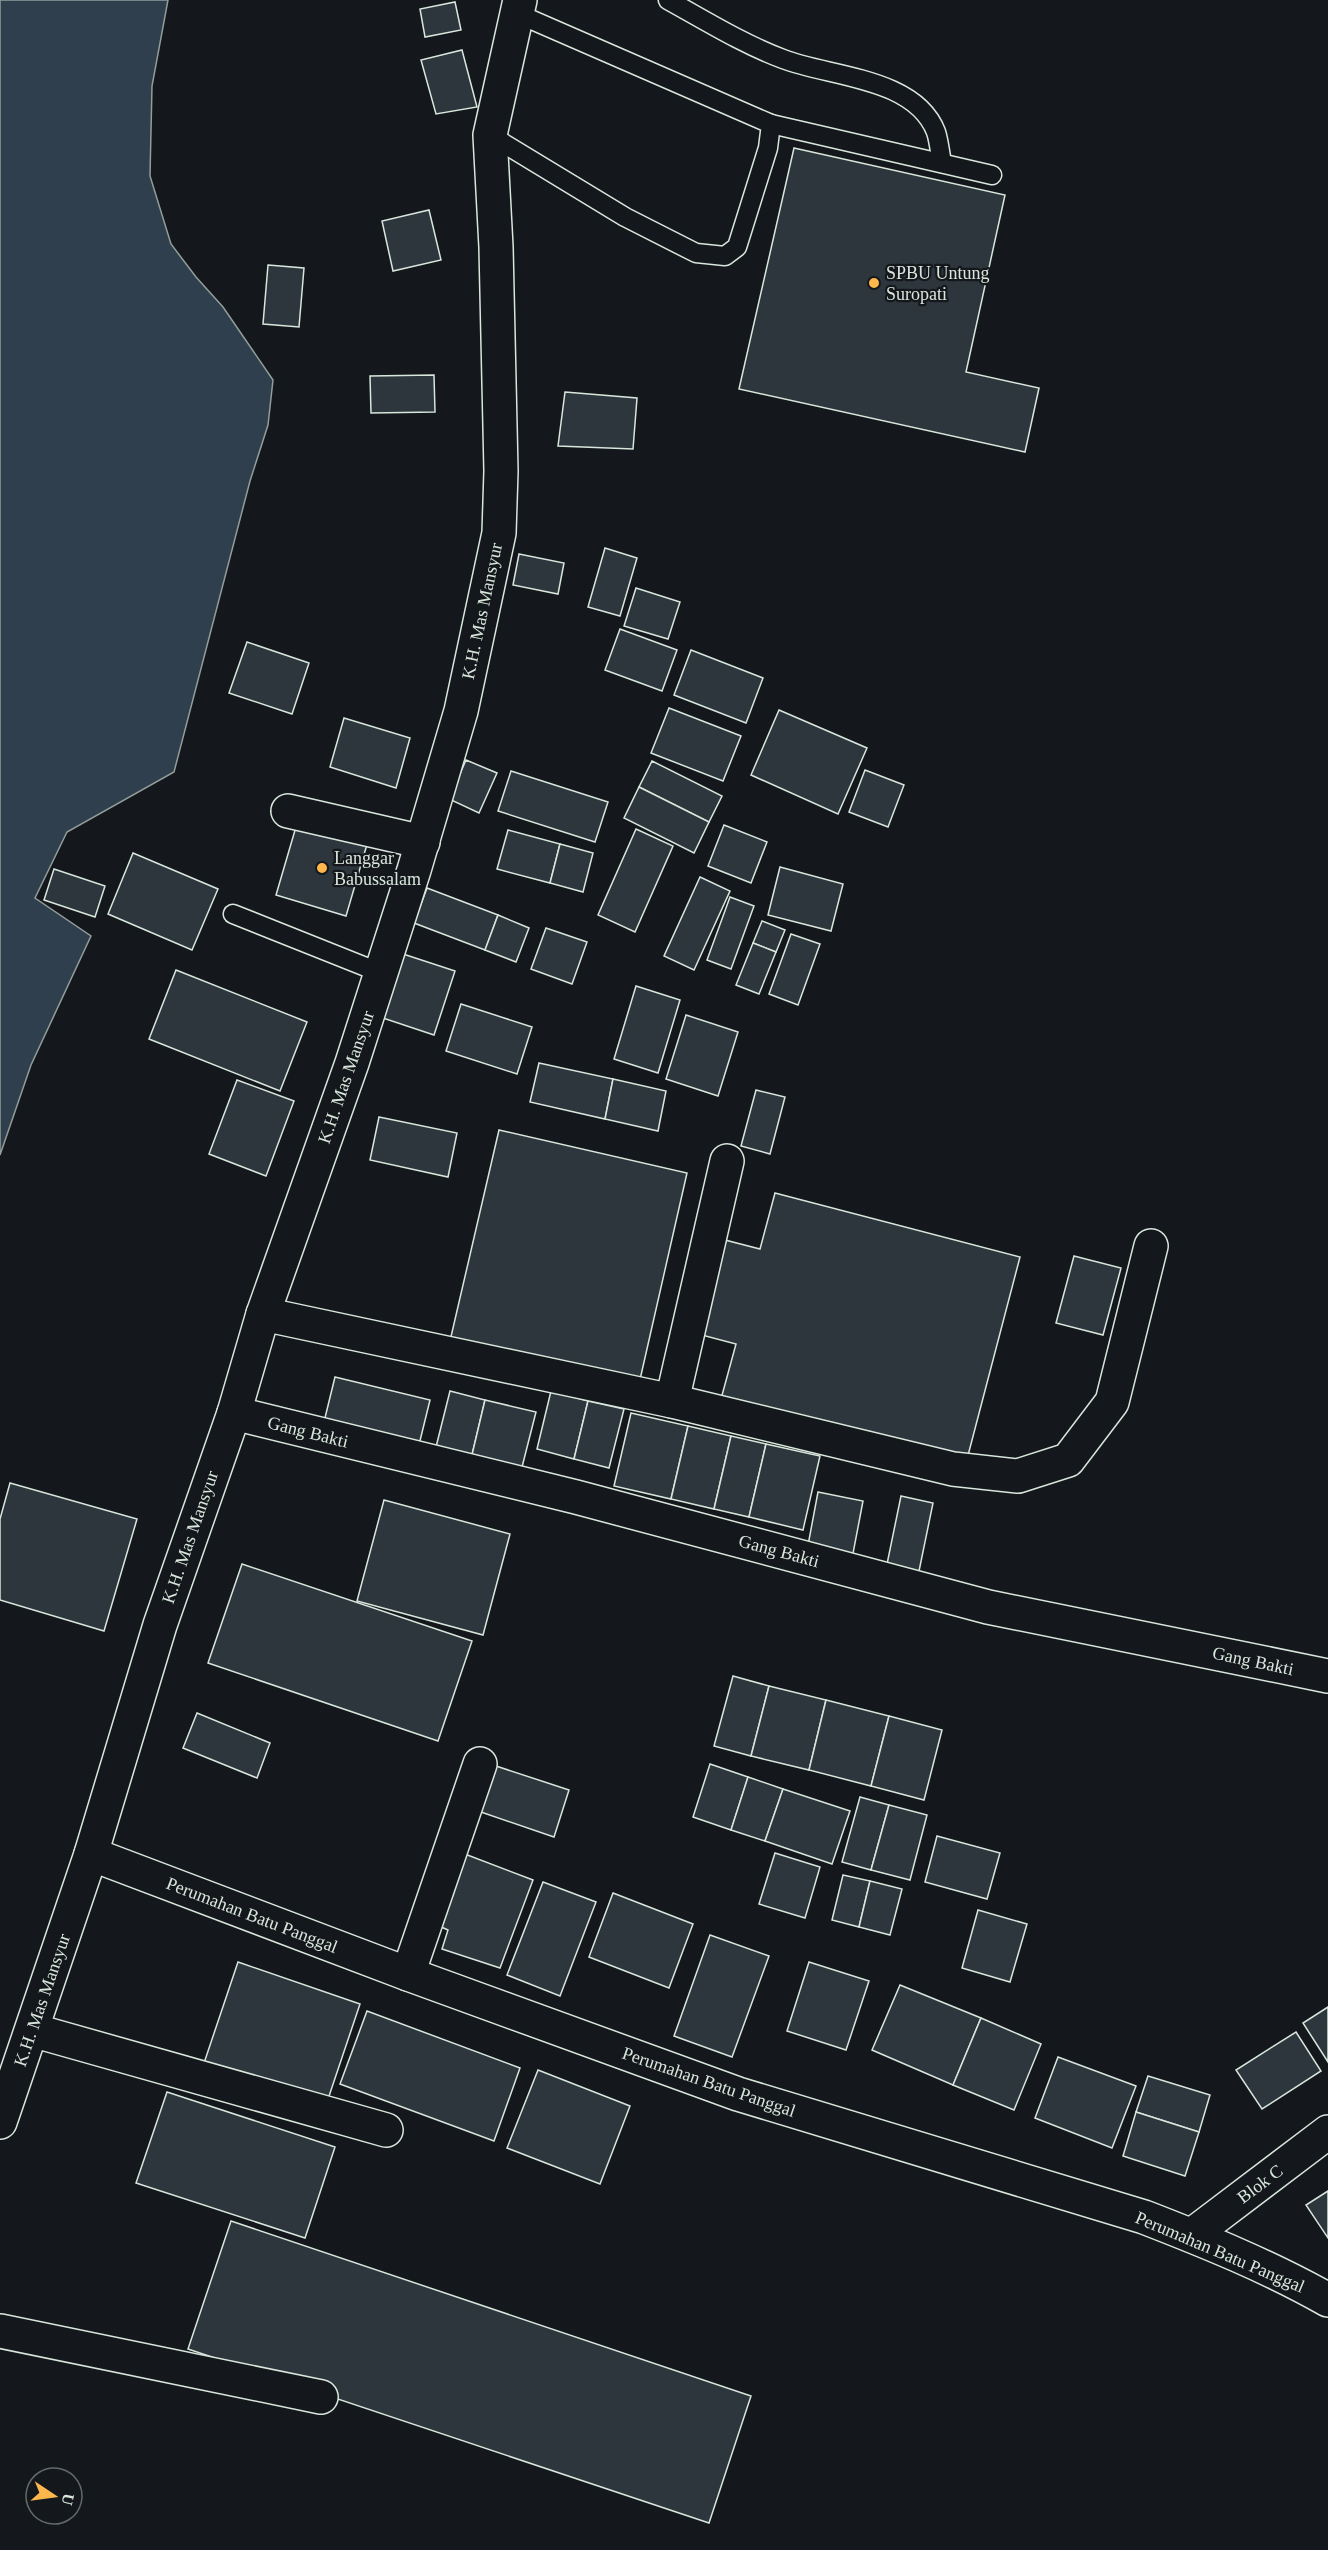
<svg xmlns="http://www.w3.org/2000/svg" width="1328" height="2550" font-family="'Times New Roman',serif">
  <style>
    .water { fill: #2f3f4d; stroke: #939e99; stroke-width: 1.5 }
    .building { fill: #2c363c; stroke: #d8e6dc; stroke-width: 1.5 }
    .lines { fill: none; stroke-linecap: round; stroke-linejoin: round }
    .lane-casing { stroke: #d8e6dc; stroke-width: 21 }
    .street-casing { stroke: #d8e6dc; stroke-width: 36 }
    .secondary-casing { stroke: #d8e6dc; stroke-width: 36 }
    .lane { stroke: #14181c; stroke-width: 18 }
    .street { stroke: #14181c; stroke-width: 33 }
    .secondary { stroke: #14181c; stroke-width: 33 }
    .poi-dot { fill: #ffb74d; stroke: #14181c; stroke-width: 2 }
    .labels { text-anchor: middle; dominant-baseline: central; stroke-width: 4.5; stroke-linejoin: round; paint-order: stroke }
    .poi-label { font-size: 18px; fill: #d8e6dc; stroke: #14181c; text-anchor: start }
    .street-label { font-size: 18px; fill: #d8e6dc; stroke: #14181c }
  </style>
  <rect width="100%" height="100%" fill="#14181c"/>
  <path class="water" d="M0,0H168L152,86L150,176L171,244L196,277L223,307L273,380L268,425L250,481L174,772L67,832L35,898L91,936L31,1065L0,1155Z"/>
  <g class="building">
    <path d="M455,2L461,30L425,37L420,9Z"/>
    <path d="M462,50L477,107L436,114L421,60Z"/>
    <path d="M794,148L1005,195L966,372L1039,388L1025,452L739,389Z"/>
    <path d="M429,210L441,260L393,271L382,221Z"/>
    <path d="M268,265L304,268L299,327L263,324Z"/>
    <path d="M434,375L435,412L371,413L370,376Z"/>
    <path d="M565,392L637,398L633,449L558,446Z"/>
    <path d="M605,548L637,558L620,616L588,607Z"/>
    <path d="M519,554L564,563L558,594L513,585Z"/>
    <path d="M636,588L680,602L668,639L624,626Z"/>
    <path d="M620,629L677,650L662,691L605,670Z"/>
    <path d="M247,642L309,663L292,714L229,693Z"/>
    <path d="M691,650L763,678L746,723L674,695Z"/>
    <path d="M669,708L741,736L723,781L651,753Z"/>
    <path d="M779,710L867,748L838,814L751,775Z"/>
    <path d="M344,718L410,738L396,788L330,767Z"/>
    <path d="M466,760L497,773L479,813L449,799Z"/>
    <path d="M652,761L722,796L709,822L639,787Z"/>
    <path d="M865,770L904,785L888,827L849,812Z"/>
    <path d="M511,771L608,802L595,842L498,811Z"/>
    <path d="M639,787L709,822L694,853L624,818Z"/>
    <path d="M298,820L368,841L346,916L276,895Z"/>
    <path d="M724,825L767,842L751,883L708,866Z"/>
    <path d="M636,829L673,846L635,932L598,915Z"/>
    <path d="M508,830L560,844L550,883L497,869Z"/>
    <path d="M560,844L593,853L583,892L550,883Z"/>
    <path d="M133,853L218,889L192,950L108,914Z"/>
    <path d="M780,867L843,884L831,931L768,915Z"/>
    <path d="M54,869L105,886L95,917L44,900Z"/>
    <path d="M700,877L730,891L694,970L664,956Z"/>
    <path d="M427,888L498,915L485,950L414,923Z"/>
    <path d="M730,897L754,906L731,969L707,960Z"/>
    <path d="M498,915L529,928L516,962L485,950Z"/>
    <path d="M762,921L785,930L776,952L753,943Z"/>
    <path d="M546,928L587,942L572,984L531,969Z"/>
    <path d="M791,934L820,944L798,1005L769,994Z"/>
    <path d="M753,943L776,952L759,994L736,985Z"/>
    <path d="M397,952L455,971L434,1035L377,1016Z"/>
    <path d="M176,970L307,1022L280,1091L149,1039Z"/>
    <path d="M636,986L680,1000L658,1073L614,1059Z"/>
    <path d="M461,1004L532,1027L517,1074L446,1051Z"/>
    <path d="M686,1015L738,1032L718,1096L666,1079Z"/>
    <path d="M539,1063L613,1079L605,1119L530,1102Z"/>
    <path d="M613,1079L666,1091L658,1131L605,1119Z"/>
    <path d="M237,1080L294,1101L266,1176L209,1154Z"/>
    <path d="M756,1090L785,1097L770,1154L741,1146Z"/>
    <path d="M379,1117L457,1133L448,1177L370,1160Z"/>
    <path d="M499,1130L687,1173L639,1384L450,1341Z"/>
    <path d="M775,1193L1020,1257L966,1463L721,1399L736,1344L698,1334L721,1239L760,1249Z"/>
    <path d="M1074,1256L1121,1268L1103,1335L1056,1323Z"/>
    <path d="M335,1377L430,1400L417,1453L322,1430Z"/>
    <path d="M450,1391L485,1400L471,1459L435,1451Z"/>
    <path d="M551,1391L588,1401L574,1459L537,1449Z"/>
    <path d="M485,1400L536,1412L521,1471L471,1459Z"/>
    <path d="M588,1401L624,1409L609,1468L574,1459Z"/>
    <path d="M631,1413L688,1426L671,1499L614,1486Z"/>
    <path d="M688,1426L731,1436L714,1509L671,1499Z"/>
    <path d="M731,1436L766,1444L749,1517L714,1509Z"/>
    <path d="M766,1444L820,1456L803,1530L749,1517Z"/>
    <path d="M10,1483L137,1519L104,1631L0,1600V1519Z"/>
    <path d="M818,1492L863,1501L851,1564L806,1556Z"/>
    <path d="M901,1496L933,1503L918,1576L886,1569Z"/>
    <path d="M384,1500L510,1534L483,1635L357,1601Z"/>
    <path d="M242,1564L472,1641L438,1741L208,1663Z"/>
    <path d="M733,1676L769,1686L751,1756L714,1746Z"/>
    <path d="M769,1686L826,1700L809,1770L751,1756Z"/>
    <path d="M826,1700L889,1716L871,1786L809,1770Z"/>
    <path d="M197,1713L270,1743L257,1778L183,1748Z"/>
    <path d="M889,1716L942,1730L924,1800L871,1786Z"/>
    <path d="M710,1764L748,1777L731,1830L693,1817Z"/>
    <path d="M493,1765L569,1790L554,1837L478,1811Z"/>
    <path d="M748,1777L783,1789L765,1841L731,1830Z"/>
    <path d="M783,1789L850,1811L832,1864L765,1841Z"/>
    <path d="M860,1797L889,1805L871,1870L842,1862Z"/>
    <path d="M889,1805L927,1815L910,1880L871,1870Z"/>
    <path d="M937,1836L1000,1853L987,1899L925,1882Z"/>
    <path d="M457,1851L533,1880L500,1968L442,1949L448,1930L430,1922Z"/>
    <path d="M775,1853L820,1867L805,1918L759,1904Z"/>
    <path d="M843,1875L870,1881L859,1927L832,1920Z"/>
    <path d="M870,1881L902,1889L890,1935L859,1927Z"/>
    <path d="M543,1882L596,1902L560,1996L507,1975Z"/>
    <path d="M613,1893L693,1924L669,1988L589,1957Z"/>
    <path d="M978,1910L1027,1924L1010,1982L962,1968Z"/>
    <path d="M710,1935L769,1956L732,2057L674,2036Z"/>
    <path d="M238,1962L360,2004L324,2111L202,2069Z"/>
    <path d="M809,1962L869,1981L846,2050L787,2031Z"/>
    <path d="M900,1985L981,2018L953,2085L872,2050Z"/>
    <path d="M1328,2007V2062L1303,2023Z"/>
    <path d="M367,2011L520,2068L494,2141L340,2084Z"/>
    <path d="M981,2018L1041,2044L1014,2110L953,2085Z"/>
    <path d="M1296,2032L1321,2071L1262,2109L1236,2070Z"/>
    <path d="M1058,2057L1136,2086L1112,2148L1035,2118Z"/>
    <path d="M538,2070L630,2106L600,2184L507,2148Z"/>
    <path d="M1148,2076L1210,2095L1199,2132L1136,2112Z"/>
    <path d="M167,2092L335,2147L305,2238L136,2183Z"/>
    <path d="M1136,2112L1199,2132L1185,2176L1123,2156Z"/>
    <path d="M1328,2191V2238L1306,2205Z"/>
    <path d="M231,2221L751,2396L709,2523L188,2349Z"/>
  </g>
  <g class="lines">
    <g class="lane-casing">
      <g id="lane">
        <path d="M668,0C706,21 743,44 783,59C829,77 915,77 936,132C939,141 940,153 942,163"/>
        <path d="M771,124L992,175"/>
        <path d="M490,135L625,217L696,253L725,256L737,247L768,148L771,124L516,13"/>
        <path d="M233,914L381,973"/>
      </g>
    </g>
    <g class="street-casing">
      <g id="street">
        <path d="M288,811L423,842"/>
        <path d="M263,1314L672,1401L953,1469L1018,1476L1068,1460L1112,1402L1151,1246"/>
        <path d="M672,1401L727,1161"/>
        <path d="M234,1413L576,1497L988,1607L1328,1676"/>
        <path d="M91,1854L408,1974L738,2094L1144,2217C1206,2241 1270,2267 1328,2300"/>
        <path d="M408,1974L480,1764"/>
        <path d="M32,2030L386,2130"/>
        <path d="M1192,2235L1328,2132"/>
        <path d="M0,2331L321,2397"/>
      </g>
    </g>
    <g class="secondary-casing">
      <path id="secondary" d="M0,2122L91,1854L160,1625L234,1413L263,1314L352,1063L414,870L461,711L499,533L501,471L496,247L490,135L520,0"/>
    </g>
    <use href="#lane" class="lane"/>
    <use href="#street" class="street"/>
    <use href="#secondary" class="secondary"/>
  </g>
  <g class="poi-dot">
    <circle cx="874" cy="283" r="6"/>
    <circle cx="322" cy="868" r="6"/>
  </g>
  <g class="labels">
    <g class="poi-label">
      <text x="886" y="273">SPBU Untung<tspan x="886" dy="21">Suropati</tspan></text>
      <text x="334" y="858">Langgar<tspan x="334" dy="21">Babussalam</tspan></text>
    </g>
    <g class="street-label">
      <text transform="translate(482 611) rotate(-78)">K.H. Mas Mansyur</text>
      <text transform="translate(346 1077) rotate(-71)">K.H. Mas Mansyur</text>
      <text transform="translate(308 1432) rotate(14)">Gang Bakti</text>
      <text transform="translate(190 1537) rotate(-71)">K.H. Mas Mansyur</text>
      <text transform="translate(779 1551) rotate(15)">Gang Bakti</text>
      <text transform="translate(1253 1661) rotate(12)">Gang Bakti</text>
      <text transform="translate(252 1915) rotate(21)">Perumahan Batu Panggal</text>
      <text transform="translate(42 2000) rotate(-71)">K.H. Mas Mansyur</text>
      <text transform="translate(709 2082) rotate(19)">Perumahan Batu Panggal</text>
      <text transform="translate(1260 2184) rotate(-37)">Blok C</text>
      <text transform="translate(1220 2252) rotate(23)">Perumahan Batu Panggal</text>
    </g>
  </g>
  <g transform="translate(54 2496) rotate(103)"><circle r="28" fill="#14181c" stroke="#626a69" stroke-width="1.5"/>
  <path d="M0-4.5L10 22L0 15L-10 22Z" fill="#ffb74d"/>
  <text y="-9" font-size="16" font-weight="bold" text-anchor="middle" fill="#d8e6dc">U</text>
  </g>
</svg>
